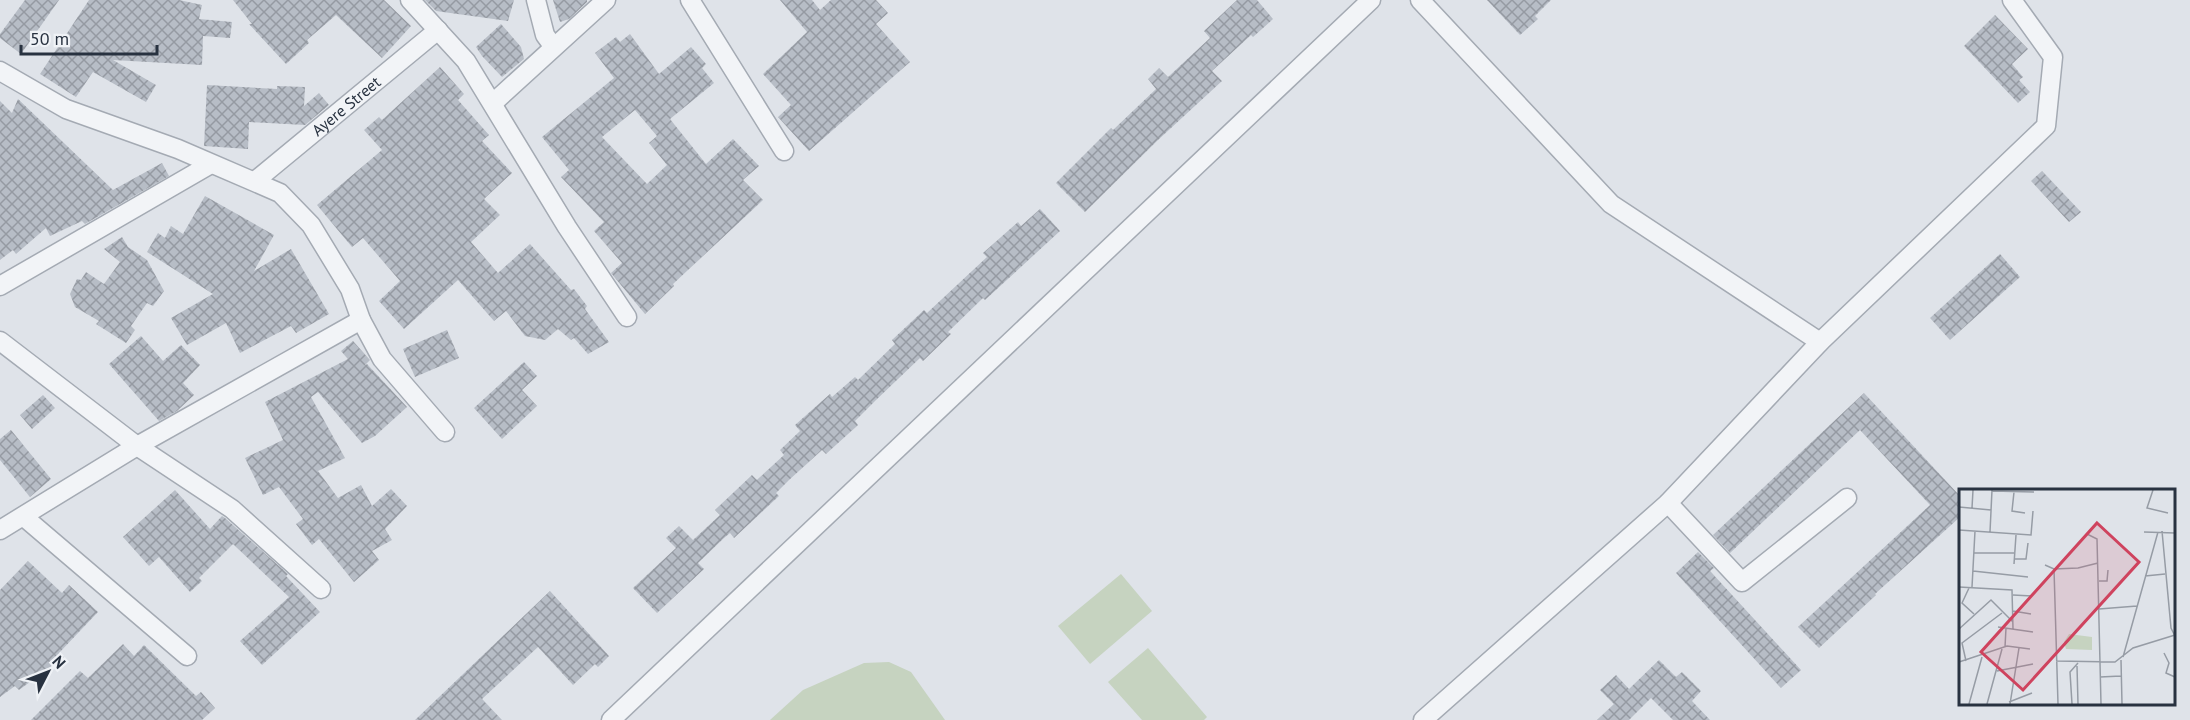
<svg xmlns="http://www.w3.org/2000/svg" width="2190" height="720" font-family="'PT Sans',sans-serif">
  <style>
    .park { fill: #c6d3c0 }
    .building { fill: url(#building-cross-hatch); fill-rule: evenodd }
    .lines { fill: none; stroke-linecap: round; stroke-linejoin: round }
    .minor-casing { stroke: #a4aab3; stroke-width: 21 }
    .minor { stroke: #f2f4f7; stroke-width: 18 }
    .labels { text-anchor: middle; dominant-baseline: central; stroke-width: 4.5; stroke-linejoin: round; paint-order: stroke }
    .street-label { font-size: 16px; fill: #283240; stroke: #eff2f6 }
    .inset-road { fill: none; stroke: #969ca5; stroke-width: 1.5 }
    .view { fill: #cf435e; fill-opacity: 0.15; stroke: #cf435e; stroke-width: 3 }
    .inset-edge { fill: none; stroke: #283240; stroke-width: 3 }
  </style>
  <defs>
    <pattern id="building-cross-hatch" width="8" height="8" patternUnits="userSpaceOnUse" patternTransform="scale(1.5)"><rect width="8" height="8" fill="#b7bdc6"/><path d="M0 0l8 8M0 8l8-8" fill="none" stroke="#959aa2"/></pattern>
  </defs>
  <rect width="100%" height="100%" fill="#dfe3e9"/>
  <g class="park">
    <path d="M1121,574L1152,611L1090,664L1058,626Z"/>
    <path d="M1148,648L1207,717L1204,720H1142L1108,682Z"/>
    <path d="M889,662L911,672L945,720H770L803,690L864,663Z"/>
  </g>
  <g class="building">
    <path d="M25,0H59L21,54L0,38V34Z"/>
    <path d="M89,0H179L202,5L199,19L232,22L230,38L203,36L202,65L113,60L156,85L146,102L93,72L76,97L40,74Z"/>
    <path d="M233,0H384L411,26L382,58L336,15L307,40L309,43L286,64L249,24H252Z"/>
    <path d="M425,0H514L508,21L436,11Z"/>
    <path d="M553,0H587V2L569,19L560,22Z"/>
    <path d="M780,0H812L820,10L831,0H876L888,13L876,24L910,62L809,151L778,117L791,105L763,74L807,32Z"/>
    <path d="M1237,0H1257L1273,19L1253,37L1251,35L1212,71L1222,81L1158,140L1085,212L1056,183L1111,128L1113,130L1156,89L1148,79L1159,68L1168,77L1210,38L1204,31Z"/>
    <path d="M1487,0H1551L1535,16L1538,19L1520,35Z"/>
    <path d="M1995,15L2028,49L2012,64L2023,77L2019,80L2030,92L2018,103L1964,46Z"/>
    <path d="M501,24L521,47L524,59L502,77L482,56L476,47Z"/>
    <path d="M630,34L659,74L691,47L706,64L702,68L714,83L670,119L706,164L733,139L759,166L743,180L763,200L673,284L674,286L645,314L611,273L622,263L594,231L604,222L561,177L569,170L542,137L614,78L595,53L616,37L620,42ZM635,110L657,136L649,143L667,165L647,184L602,137Z"/>
    <path d="M440,67L464,94L458,100L489,135L482,141L512,173L484,199L500,215L471,242L498,273L530,244L571,290L574,289L587,306L585,309L609,342L588,354L574,338L571,340L558,329L545,340L525,336L506,311L494,321L458,280L404,329L379,301L400,281L363,238L352,247L317,205L382,150L364,130L379,117L382,120Z"/>
    <path d="M207,85L277,89V86L305,87L304,106L319,93L329,105L305,125L249,122L248,149L204,146Z"/>
    <path d="M18,99L113,190L162,163L169,176L85,224L82,221L50,236L46,228L16,254L13,250L0,260V101L12,113Z"/>
    <path d="M2042,171L2081,212L2069,222L2031,181Z"/>
    <path d="M205,196L274,235L254,271L291,249L329,314L296,333L291,326L240,353L226,323L187,345L171,318L213,294L147,252L158,233L165,238L171,226L183,234Z"/>
    <path d="M1040,209L1060,231L985,300L983,298L948,332L951,334L923,361L920,358L876,400L855,421L858,425L826,454L822,450L789,480L776,493L779,496L734,538L730,533L724,538L698,563L704,569L657,613L633,588L676,548L666,538L679,526L693,540L720,515L715,510L752,475L757,480L784,455L780,450L800,431L795,425L830,394L832,397L855,377L858,380L895,344L892,340L924,310L927,313L987,257L983,253L1018,222L1021,226Z"/>
    <path d="M122,237L128,247L147,260L164,291L153,306L147,303L131,326L135,330L126,343L96,324L99,321L75,307L70,294L77,279L81,280L86,272L104,284L120,262L104,249Z"/>
    <path d="M2000,254L2020,277L1950,340L1930,318Z"/>
    <path d="M447,330L459,358L415,377L403,349Z"/>
    <path d="M141,336L163,361L181,345L200,365L183,383L194,395L177,411L159,421L109,364Z"/>
    <path d="M353,341L370,360L364,366L367,364L407,407L375,436L362,443L318,392L311,397L345,458L318,471L338,498L361,485L372,506L391,489L407,506L385,529L392,540L372,551L379,560L354,582L319,539L312,545L296,524L303,519L279,487L263,495L245,458L283,440L265,402L348,359L341,351Z"/>
    <path d="M524,362L537,376L522,390L537,406L502,439L474,408Z"/>
    <path d="M1864,393L1960,496V517L1875,594L1876,595L1819,648L1798,627L1930,505L1860,430L1730,553L1713,535Z"/>
    <path d="M43,395L55,408L32,429L20,415Z"/>
    <path d="M11,430L51,479L30,497L0,460V439Z"/>
    <path d="M175,490L210,529L222,516L225,518L288,574L286,576L320,612L262,665L240,641L289,597L233,544L199,578L202,581L190,592L159,557L149,566L123,537Z"/>
    <path d="M1698,552L1714,568L1710,571L1801,670L1781,688L1676,573Z"/>
    <path d="M28,561L62,593L69,585L98,612L59,653L64,657L19,690L15,686L0,697V590Z"/>
    <path d="M550,591L609,656L598,667L595,664L573,685L538,647L482,699L502,720H415Z"/>
    <path d="M123,644L134,656L144,645L196,696L201,692L215,708L202,720H31L80,671L88,678Z"/>
    <path d="M1659,660L1676,677L1682,672L1701,691L1692,701L1710,720H1673L1651,698L1629,720H1597L1614,704L1600,690L1616,675L1629,689Z"/>
  </g>
  <g class="lines">
    <g class="minor-casing">
      <g id="minor">
        <path d="M410,0L466,61L567,227L627,317"/>
        <path d="M536,0L545,35L553,46"/>
        <path d="M690,0L784,151"/>
        <path d="M1420,0L1611,204L1820,342"/>
        <path d="M0,71L66,109L178,149L280,193L311,225L350,289L361,320L382,359L445,432"/>
        <path d="M493,103L606,0"/>
        <path id="s1" d="M255,181L438,30"/>
        <path d="M0,286L211,164"/>
        <path d="M0,341L137,446L232,509L321,589"/>
        <path d="M1668,503L1742,582L1847,498"/>
        <path d="M24,517L187,656"/>
        <path d="M0,530L137,446L361,320"/>
        <path d="M611,720L1371,0"/>
        <path d="M1423,720L1668,503L1820,342L2046,126L2053,57L2012,0"/>
      </g>
    </g>
    <use href="#minor" class="minor"/>
  </g>
  <g class="labels">
    <g class="street-label">
      <text stroke="none"><textPath href="#s1" startOffset="118">Ayere Street</textPath></text>
    </g>
  </g>
  <g transform="translate(1959 489)">
    <rect width="216" height="216" fill="#dfe3e9"/>
    <path d="M110,145L133,148V161L107,160L105,153Z" fill="#c6d3c0"/>
    <path class="inset-road" d="M194,1L188,19L209,24M33,2L75,3M55,3L53,22L66,24M0,18L32,21M13,19L14,1M0,41L72,46L74,22M203,42L212,139L216,147M31,43L33,1M185,43L216,44M128,45L138,50L142,215M15,64H55M55,70H67L69,54M55,75L57,46M86,76L95,80L119,79L139,74M95,80L99,215M14,82L69,88M186,87L206,85M140,92H148L149,81M0,98L53,101L54,140M13,98L16,42M10,99L3,114L15,125M54,106L73,107M140,120L178,117M54,122L72,125M39,138L74,143M0,140L32,111L54,133M46,158L47,139M205,164L210,174L207,184L216,188M164,168L199,43M162,171L163,215M7,172L3,154L43,124M97,172L156,173L174,159L216,146M0,173L48,157L71,160M118,177L119,215M38,182L74,175M141,188L162,187M50,213L73,204M10,215L23,168M28,215L43,160M51,215L60,159M113,215L111,183L119,174"/>
    <path class="view" d="M138,34L180,73L64,201L22,163Z"/>
    <rect width="216" height="216" class="inset-edge"/>
  </g>
  <g transform="translate(48 672) rotate(48)" stroke="#eff2f6" stroke-width="4.5" paint-order="stroke">
  <path d="M0-4.5L10 22L0 15L-10 22Z" fill="#283240"/>
  <text y="-9" font-size="16" font-weight="bold" text-anchor="middle" fill="#283240">N</text>
  </g>
  <path d="M21 45v9h136v-9" fill="none" stroke="#283240" stroke-width="3"/>
  <text x="30" y="45" font-size="18" fill="#283240" stroke="#eff2f6" stroke-width="4.5" paint-order="stroke">50 m</text>
</svg>
